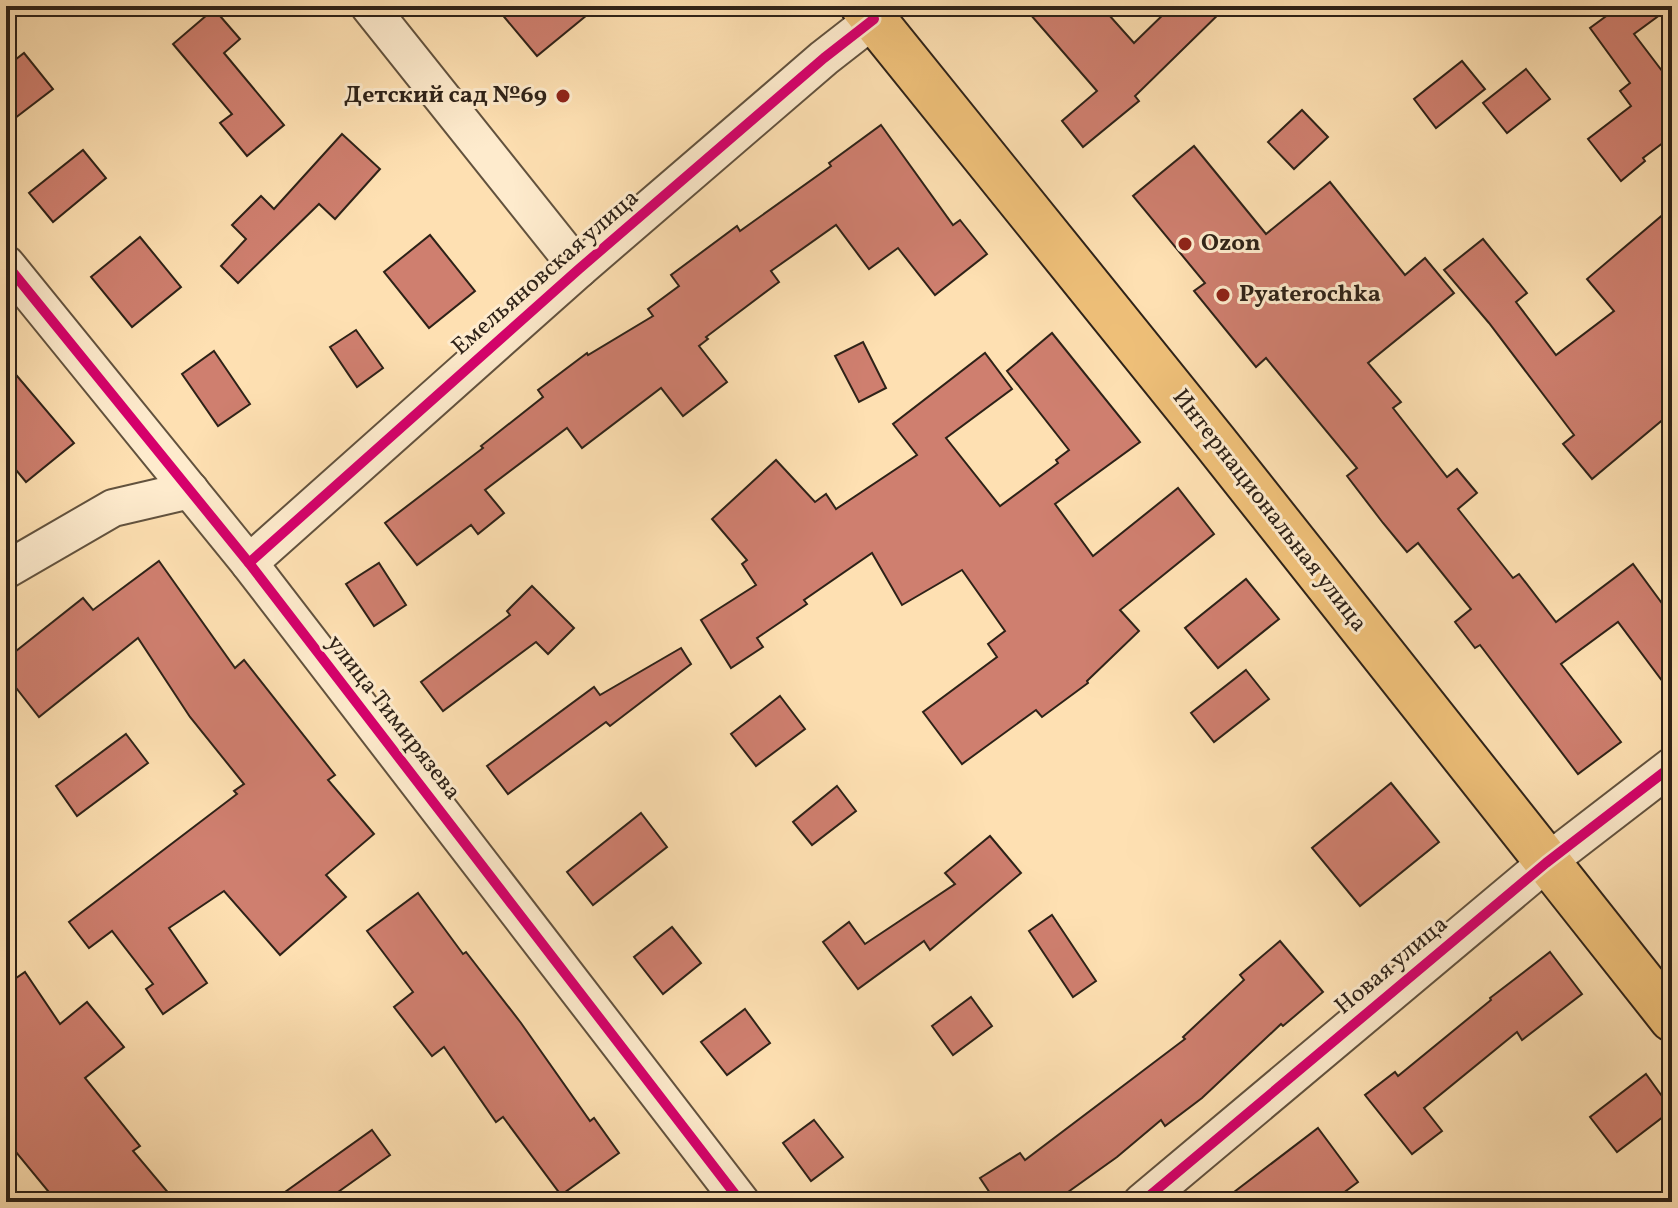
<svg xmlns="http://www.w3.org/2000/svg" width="1678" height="1208" font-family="Vollkorn,serif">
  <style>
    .building { fill: #cf7f6f; stroke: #2e2218; stroke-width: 2 }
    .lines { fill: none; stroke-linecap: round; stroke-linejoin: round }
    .street-casing { stroke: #62523e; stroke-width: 40 }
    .primary-casing { stroke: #2e2218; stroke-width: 48 }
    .street { stroke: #feebcd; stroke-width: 36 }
    .primary { stroke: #efc079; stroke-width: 44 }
    .cycleway-casing { stroke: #feebcd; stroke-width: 15 }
    .cycleway { stroke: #d6006c; stroke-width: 10 }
    .poi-dot { fill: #8f2418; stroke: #feebcd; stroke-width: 3 }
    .labels { text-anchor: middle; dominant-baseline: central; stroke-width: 6; stroke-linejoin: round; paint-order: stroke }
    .poi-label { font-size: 24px; font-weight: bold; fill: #2e2218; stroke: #feebcd; text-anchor: start }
    .street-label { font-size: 24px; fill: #2e2218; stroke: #feebcd }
  </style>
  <rect width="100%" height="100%" fill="#fee0b2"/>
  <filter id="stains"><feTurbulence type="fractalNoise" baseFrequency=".0025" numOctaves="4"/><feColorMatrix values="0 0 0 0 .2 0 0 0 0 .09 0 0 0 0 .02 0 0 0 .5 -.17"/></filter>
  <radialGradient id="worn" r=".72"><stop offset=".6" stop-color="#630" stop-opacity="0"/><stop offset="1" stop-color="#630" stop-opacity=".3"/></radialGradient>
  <g class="building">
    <path d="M495,6H598L537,56Z"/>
    <path d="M1023,6H1101L1134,43L1172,6H1227L1135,96L1139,101L1083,147L1062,121L1097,91Z"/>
    <path d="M1620,6H1672L1634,34L1672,84V136L1643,158L1645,161L1621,181L1588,139L1631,106L1620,91L1630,83L1590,28Z"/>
    <path d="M214,9L240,39L224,53L284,125L247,156L220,123L232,114L173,44Z"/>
    <path d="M24,53L53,89L6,125V67Z"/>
    <path d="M1462,61L1485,89L1436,128L1414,99Z"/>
    <path d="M1526,69L1550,99L1507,133L1483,103Z"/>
    <path d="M1302,110L1328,137L1294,169L1268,142Z"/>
    <path d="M881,125L953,225L960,220L987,254L935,295L898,248L869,269L836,225L771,271L779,282L706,337L708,339L699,346L727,382L683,416L661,388L582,448L567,428L485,490L504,513L478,534L471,525L417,565L385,523L483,448L481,446L543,397L538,390L587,353L588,355L653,316L648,309L679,286L671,275L737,226L740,231L831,166L829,163Z"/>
    <path d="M342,134L380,169L335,219L319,204L238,283L221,266L246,239L232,225L261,196L274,209Z"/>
    <path d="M1194,146L1266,234L1330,182L1405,275L1425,258L1454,293L1368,363L1401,402L1393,408L1447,477L1457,469L1477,493L1458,509L1513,578L1519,574L1556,622L1633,564L1672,617V694L1618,622L1561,664L1621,742L1578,774L1480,645L1475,648L1455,622L1471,609L1418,543L1407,552L1383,523L1347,476L1357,468L1266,358L1256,367L1194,291L1205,283L1133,196Z"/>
    <path d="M83,150L106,178L53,222L29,193Z"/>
    <path d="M1672,207V412L1592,479L1563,444L1574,435L1489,323L1444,270L1483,239L1527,293L1516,302L1556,355L1614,311L1587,279Z"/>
    <path d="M430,235L475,291L429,328L384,272Z"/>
    <path d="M140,237L181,287L132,327L91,277Z"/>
    <path d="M356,330L383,368L357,387L330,347Z"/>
    <path d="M1052,333L1140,442L1055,504L1093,556L1178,488L1214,534L1120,610L1139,631L1087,681L1088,683L1042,717L1036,710L962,764L923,712L997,657L988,644L1005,631L962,570L902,605L872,553L804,600L807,604L757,638L763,647L731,668L701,620L756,585L742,564L747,560L712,519L776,460L815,502L826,494L836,509L917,455L893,424L985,353L1012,389L946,438L1000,506L1058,463L1056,460L1069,450L1007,371Z"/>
    <path d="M863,342L886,388L859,402L835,356Z"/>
    <path d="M214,351L250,404L218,426L182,374Z"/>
    <path d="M6,363L74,443L26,482L6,458Z"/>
    <path d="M159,561L235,668L244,660L335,775L328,780L374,834L326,875L346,897L280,955L224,891L169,928L207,983L163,1014L146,989L153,984L112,931L89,948L69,922L237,794L234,791L244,784L190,717L138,638L39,717L6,675V659L83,598L93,610Z"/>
    <path d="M379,563L406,605L374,626L346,584Z"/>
    <path d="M1246,579L1279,619L1218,668L1185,628Z"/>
    <path d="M532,586L574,628L548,654L536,642L443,711L421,682L510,615L507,611Z"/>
    <path d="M681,648L691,664L610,726L606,722L508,794L487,766L594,687L600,695Z"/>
    <path d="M1246,670L1269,699L1214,742L1191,713Z"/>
    <path d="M780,696L805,729L756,766L731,734Z"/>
    <path d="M126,734L148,763L77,816L56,786Z"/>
    <path d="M1391,783L1439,842L1360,906L1312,848Z"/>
    <path d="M837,786L856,811L812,845L793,822Z"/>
    <path d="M641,813L667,847L593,905L567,872Z"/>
    <path d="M990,836L1021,873L930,950L924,941L858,989L823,942L849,922L865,944L955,884L945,873Z"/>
    <path d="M418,893L463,954L466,952L521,1023L590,1121L594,1118L619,1153L561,1195L503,1117L496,1122L444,1047L432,1056L394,1007L413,992L367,931Z"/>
    <path d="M1052,915L1096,981L1073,997L1029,931Z"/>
    <path d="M672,927L701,963L663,994L634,957Z"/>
    <path d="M1280,941L1323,992L1283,1026L1281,1024L1202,1098L1165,1126L1161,1120L1117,1157L1054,1202H996L980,1178L1020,1153L1025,1160L1185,1039L1183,1037L1244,980L1240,975Z"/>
    <path d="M1550,952L1582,994L1522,1040L1517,1032L1424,1108L1442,1131L1412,1154L1365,1095L1395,1072L1398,1076L1491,1000L1490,998Z"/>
    <path d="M25,972L60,1024L87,1002L124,1047L85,1078L140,1146L133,1151L176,1202H57L6,1140V985Z"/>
    <path d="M971,997L992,1026L953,1055L932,1026Z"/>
    <path d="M745,1009L770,1043L727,1075L701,1042Z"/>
    <path d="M1646,1074L1672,1110L1617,1152L1590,1117Z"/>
    <path d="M814,1120L843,1157L811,1181L783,1143Z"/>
    <path d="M1318,1128L1358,1182L1331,1202H1221Z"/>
    <path d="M372,1130L390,1155L324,1202H271Z"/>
  </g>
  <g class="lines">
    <g class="street-casing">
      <g id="street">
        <path d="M369,6L579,269"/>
        <path d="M6,264L249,563L741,1202"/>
        <path d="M249,563L579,269L824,58L874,19"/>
        <path d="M6,570L113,508L190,490"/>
        <path d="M1142,1202L1546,863L1672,766"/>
      </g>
    </g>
    <g class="primary-casing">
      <path id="primary" d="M863,6L1214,441L1672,1019"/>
    </g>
    <use href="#street" class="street"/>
    <use href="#primary" class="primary"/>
    <g class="cycleway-casing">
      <g id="cycleway">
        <path d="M6,264L249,563L741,1202"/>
        <path d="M249,563L579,269L824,58L874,19"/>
        <path d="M1142,1202L1546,863L1672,766"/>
      </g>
    </g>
    <use href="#cycleway" class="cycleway"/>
  </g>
  <g class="poi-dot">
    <circle cx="563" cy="96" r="8"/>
    <circle cx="1185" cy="244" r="8"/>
    <circle cx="1223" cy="295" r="8"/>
  </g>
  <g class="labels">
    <g class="poi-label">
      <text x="547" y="96" text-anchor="end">Детский сад №69</text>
      <text x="1201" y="244">Ozon</text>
      <text x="1239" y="295">Pyaterochka</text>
    </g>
    <g class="street-label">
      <text transform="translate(546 273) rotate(-41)">Емельяновская улица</text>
      <text transform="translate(1269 511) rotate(52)">Интернациональная улица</text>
      <text transform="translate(393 718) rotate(52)">улица Тимирязева</text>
      <text transform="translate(1392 966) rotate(-40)">Новая улица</text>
    </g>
  </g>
  <rect width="1678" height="1208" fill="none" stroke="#fee0b2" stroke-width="32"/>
  <rect x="8" y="8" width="1662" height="1192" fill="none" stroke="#2e2218" stroke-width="4"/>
  <rect x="16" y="16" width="1646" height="1176" fill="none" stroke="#2e2218" stroke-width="2"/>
  <rect width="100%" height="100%" filter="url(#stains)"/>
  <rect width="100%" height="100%" fill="url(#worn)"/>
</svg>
